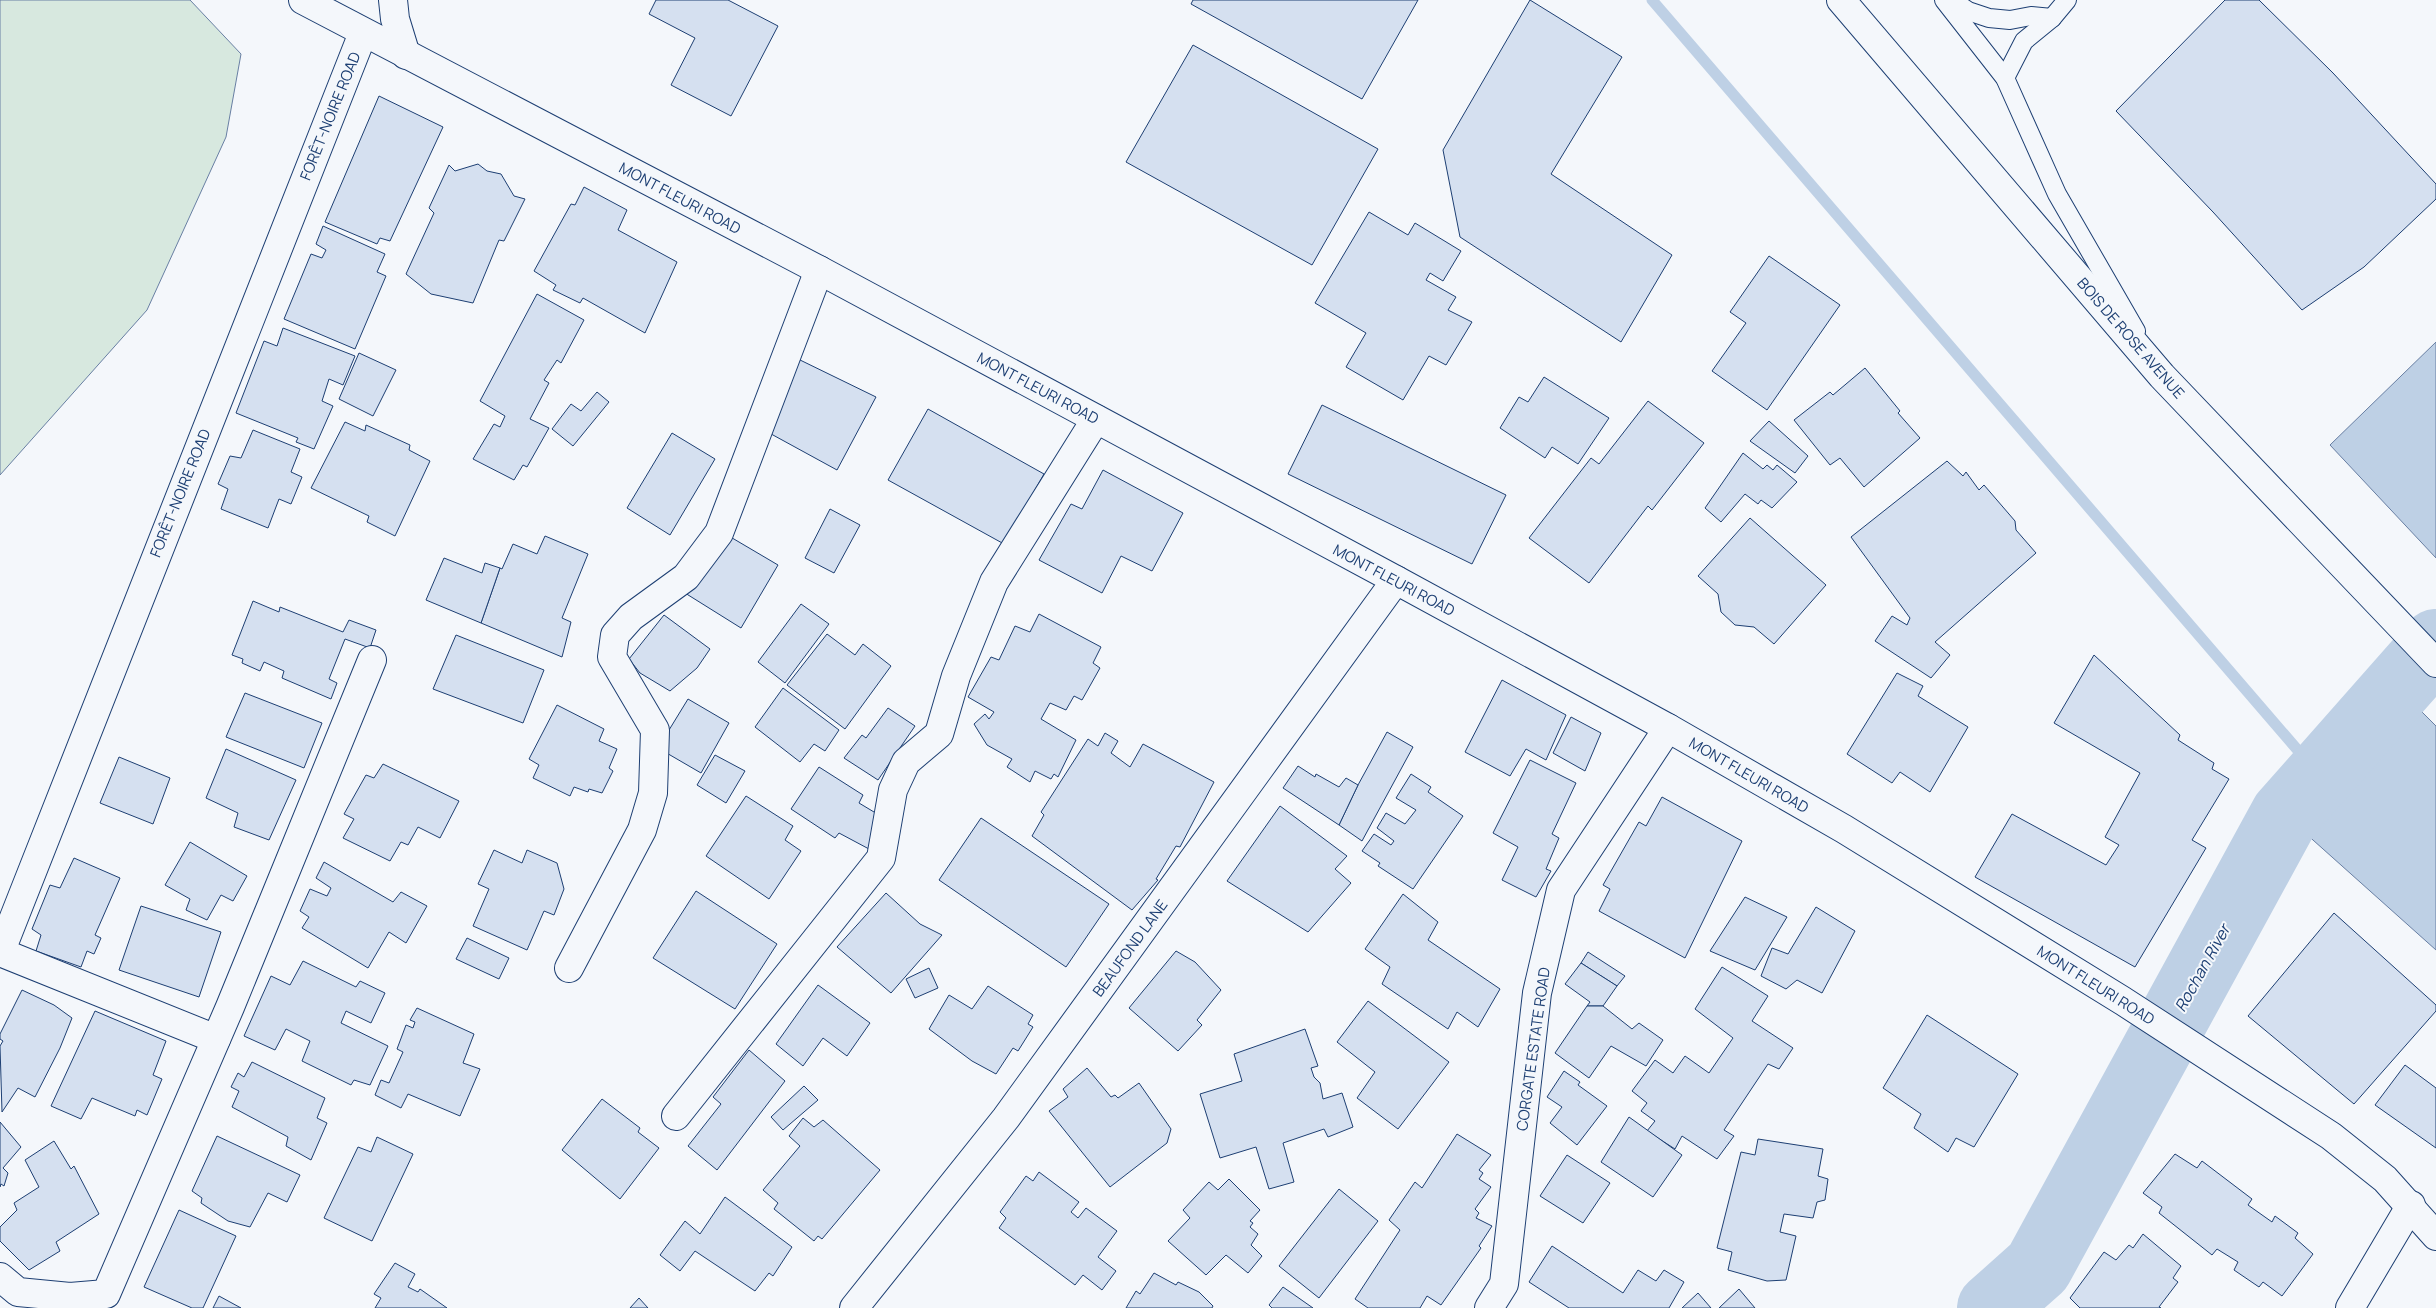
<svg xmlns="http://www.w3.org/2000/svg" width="2436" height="1308" font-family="Manrope,sans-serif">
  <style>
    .green { fill: #d7e8df; stroke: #687fa3 }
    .water { fill: #bed0e5; stroke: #687fa3 }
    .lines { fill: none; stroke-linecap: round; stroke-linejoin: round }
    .stream { stroke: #bed0e5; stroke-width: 11 }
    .river { stroke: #bed0e5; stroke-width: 70 }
    .building { fill: #d5e0f0; stroke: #1d3f73 }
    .service-casing { stroke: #1d3f73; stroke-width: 20 }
    .minor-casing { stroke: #1d3f73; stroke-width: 30 }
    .tertiary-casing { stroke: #1d3f73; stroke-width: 30 }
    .secondary-casing { stroke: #1d3f73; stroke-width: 30 }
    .primary-casing { stroke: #1d3f73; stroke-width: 30 }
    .service { stroke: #f4f7fb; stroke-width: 18 }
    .minor { stroke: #f4f7fb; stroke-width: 28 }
    .tertiary { stroke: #f4f7fb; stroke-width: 28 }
    .secondary { stroke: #f4f7fb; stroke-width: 28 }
    .primary { stroke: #f4f7fb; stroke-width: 28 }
    .labels { text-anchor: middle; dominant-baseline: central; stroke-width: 4; stroke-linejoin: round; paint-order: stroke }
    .street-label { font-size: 15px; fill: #1d3f73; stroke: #f4f7fb }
    .water-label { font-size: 16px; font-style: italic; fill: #1d3f73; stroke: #f4f7fb }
  </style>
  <rect width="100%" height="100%" fill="#f4f7fb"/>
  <path class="green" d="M0,0H190L241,54L226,137L147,310L0,475Z"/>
  <g class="water">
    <path d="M2436,342V558L2330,445Z"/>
    <path d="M2403,693L2436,726V950L2285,815Z"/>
  </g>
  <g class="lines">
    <path class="stream" d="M1652,0L2320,776"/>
    <path class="river" d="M1992,1308L2038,1267L2285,815L2436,644"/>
  </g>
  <g class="building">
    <path d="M656,0H728L778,26L731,116L671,85L695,38L649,14Z"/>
    <path d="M1193,0H1418L1362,99L1191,4Z"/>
    <path d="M1530,0L1622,57L1551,174L1672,255L1621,342L1460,237L1443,150Z"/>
    <path d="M2225,0H2259L2333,73L2436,184V199L2364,267L2302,310L2213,212L2116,111Z"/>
    <path d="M1193,45L1378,149L1312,265L1126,162Z"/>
    <path d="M379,96L443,127L390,241L380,238L377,244L325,222Z"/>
    <path d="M478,164L487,171L501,174L514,196L525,199L504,241L499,240L473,303L431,294L406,274L434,213L429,208L449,165L455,171Z"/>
    <path d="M584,187L627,210L618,230L677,262L645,333L583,298L580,303L553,290L556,285L534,271L571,204L575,205Z"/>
    <path d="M1369,212L1408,235L1415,223L1461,251L1443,281L1430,273L1426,280L1456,297L1448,310L1472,322L1446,365L1429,356L1403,400L1346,367L1366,333L1315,303Z"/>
    <path d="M323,226L385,254L377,272L386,276L355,349L284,319L311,254L322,258L326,250L316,244Z"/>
    <path d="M1769,256L1840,305L1767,410L1712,371L1746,323L1730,312Z"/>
    <path d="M537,294L584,320L561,363L557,360L544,380L549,383L530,419L549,428L527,467L523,465L514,480L473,459L494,424L500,427L505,416L480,401Z"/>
    <path d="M283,328L355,356L343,385L329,379L322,401L333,406L314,449L296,442L298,438L236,413L264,341L277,346Z"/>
    <path d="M359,353L396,370L373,416L339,399Z"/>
    <path d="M798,359L876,397L837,470L762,429Z"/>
    <path d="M1865,368L1900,411L1898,413L1920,438L1864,487L1840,458L1830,465L1794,420L1830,392L1833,395Z"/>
    <path d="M1544,377L1609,418L1578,464L1552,447L1545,458L1500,428L1519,397L1528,402Z"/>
    <path d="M597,392L609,402L573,446L552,429L571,404L581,411Z"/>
    <path d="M1648,401L1704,443L1652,510L1648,506L1589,583L1529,538L1591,458L1599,464Z"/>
    <path d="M1322,405L1506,495L1472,564L1288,474Z"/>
    <path d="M928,409L1044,474L1004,544L888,480Z"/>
    <path d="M1769,421L1808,456L1795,473L1750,441Z"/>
    <path d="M345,422L365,431L366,425L410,445L409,450L430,461L395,536L367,522L369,516L311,488Z"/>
    <path d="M253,430L300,449L291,472L302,477L291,504L279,499L268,528L221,509L228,489L218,484L230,456L241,458Z"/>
    <path d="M672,433L715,459L670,535L627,508Z"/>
    <path d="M1743,453L1763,469L1767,465L1773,470L1777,465L1797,482L1772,508L1761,500L1758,504L1745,494L1721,522L1705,508Z"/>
    <path d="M1947,461L1963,476L1966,472L1979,490L1984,485L2015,521L2016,530L2036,553L1935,642L1950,655L1931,678L1875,641L1892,616L1907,625L1910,618L1851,537Z"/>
    <path d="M1103,470L1183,513L1152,571L1121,556L1102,593L1039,560L1071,504L1082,509Z"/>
    <path d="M830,509L860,525L834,573L805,558Z"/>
    <path d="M1750,518L1826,585L1774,644L1754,627L1735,625L1721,612L1718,594L1698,576Z"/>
    <path d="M722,532L778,565L741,628L685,593Z"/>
    <path d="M545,536L588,554L562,618L571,622L562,657L481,623L500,568L502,569L513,544L537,554Z"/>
    <path d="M444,558L482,573L485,563L500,568L481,623L426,600Z"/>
    <path d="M253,601L279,612L280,607L343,632L349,620L376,630L370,648L345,639L329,679L337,683L331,699L282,678L284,671L264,662L260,671L242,663L243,659L232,655Z"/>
    <path d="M801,604L829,624L785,683L758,662Z"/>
    <path d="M1039,614L1101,647L1093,663L1100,668L1082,700L1074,696L1066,710L1050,703L1041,719L1076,740L1058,777L1054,774L1051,779L1035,771L1030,782L1007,767L1012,759L987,745L974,724L985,714L989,719L994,712L968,697L991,657L999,660L1015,626L1030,632Z"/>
    <path d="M664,615L710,649L697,668L670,691L640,673L629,659Z"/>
    <path d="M827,634L855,655L863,644L891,666L845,729L787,685Z"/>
    <path d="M456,635L544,670L523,723L433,689Z"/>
    <path d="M2094,655L2180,735L2178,740L2214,763L2212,769L2229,779L2192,840L2206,848L2135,967L1975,877L2012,814L2106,865L2119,845L2105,837L2140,773L2054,723Z"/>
    <path d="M1897,673L1923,686L1918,696L1968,727L1930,792L1900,772L1892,783L1847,754Z"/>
    <path d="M1502,680L1566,715L1546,760L1526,749L1510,776L1465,752Z"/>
    <path d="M783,688L839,730L825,751L814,744L800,762L755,727Z"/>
    <path d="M245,693L322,723L304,768L226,737Z"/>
    <path d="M688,699L729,723L701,773L658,748Z"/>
    <path d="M557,705L604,729L599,741L617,749L609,768L613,771L602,793L589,789L588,792L574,787L570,796L533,778L539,765L529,759Z"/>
    <path d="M888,708L915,726L878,780L844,758L862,735L866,738Z"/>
    <path d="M1571,717L1601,733L1585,771L1553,753Z"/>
    <path d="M1387,732L1413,747L1362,841L1339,825L1358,785Z"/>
    <path d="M1105,733L1118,741L1111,753L1130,767L1143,744L1214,782L1180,847L1176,846L1156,879L1158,880L1132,910L1032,836L1044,815L1041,812L1088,739L1098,746Z"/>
    <path d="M226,749L296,780L269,840L234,827L238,813L206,798Z"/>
    <path d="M715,755L745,771L726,803L697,785Z"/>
    <path d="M119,757L170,778L153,824L100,803Z"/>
    <path d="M1530,760L1576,783L1552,834L1559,838L1546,869L1551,871L1536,897L1502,880L1518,847L1493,833Z"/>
    <path d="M383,764L459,801L440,838L418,827L408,845L401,842L390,861L343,838L354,819L344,814L366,775L374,778Z"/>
    <path d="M1298,766L1315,777L1316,774L1339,787L1346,778L1358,785L1339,825L1283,788Z"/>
    <path d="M819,767L863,795L859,803L884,818L869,849L839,833L835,838L791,809Z"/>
    <path d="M1411,774L1431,787L1428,792L1463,816L1413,889L1378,866L1380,863L1362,851L1374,834L1391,845L1394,841L1377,828L1386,813L1405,824L1416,810L1396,798Z"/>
    <path d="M746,796L793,826L785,840L801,851L769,899L706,856Z"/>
    <path d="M1662,797L1742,841L1685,958L1599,911L1610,889L1603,885L1639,822L1646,826Z"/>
    <path d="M1280,806L1347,856L1335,869L1351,883L1308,932L1227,881Z"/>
    <path d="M981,818L1109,904L1066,967L939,880Z"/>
    <path d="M190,842L247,876L233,901L221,895L207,920L186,910L190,899L165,885Z"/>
    <path d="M494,850L522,863L527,850L557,863L564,889L554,915L544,911L527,950L473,926L489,889L478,884Z"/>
    <path d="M74,858L120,878L95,935L101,938L94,954L87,951L81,967L36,951L41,935L32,929L50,885L60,888Z"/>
    <path d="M324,862L393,902L401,892L427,906L406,943L389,932L368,968L302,928L309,917L300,911L310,889L327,896L331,888L316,878Z"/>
    <path d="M696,891L777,944L735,1009L653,958Z"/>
    <path d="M886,893L920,924L942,935L891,993L837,947Z"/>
    <path d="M1403,894L1438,922L1428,940L1500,989L1478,1027L1457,1012L1448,1029L1382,984L1390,967L1365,949Z"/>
    <path d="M1745,897L1787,917L1755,970L1710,951Z"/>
    <path d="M141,906L221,932L199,997L119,970Z"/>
    <path d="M1816,907L1855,931L1822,993L1797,980L1786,989L1761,976L1772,948L1788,954Z"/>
    <path d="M2334,913L2436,1005V1011L2354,1104L2248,1016Z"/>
    <path d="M467,938L509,958L499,979L456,959Z"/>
    <path d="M1176,951L1195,962L1221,990L1197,1020L1202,1025L1178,1051L1129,1008Z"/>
    <path d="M1588,952L1625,976L1617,986L1581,963Z"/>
    <path d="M303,961L356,987L360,981L385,993L371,1023L346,1011L341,1023L388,1046L370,1085L354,1080L351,1085L302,1061L310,1041L286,1029L275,1050L244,1036L271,976L290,985Z"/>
    <path d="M1581,963L1617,986L1603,1006H1587L1590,1002L1565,984Z"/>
    <path d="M1722,967L1768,996L1752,1021L1793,1048L1779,1069L1768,1064L1724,1130L1734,1136L1717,1159L1682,1136L1675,1149L1647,1131L1655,1121L1641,1111L1647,1103L1632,1091L1655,1060L1673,1073L1685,1056L1709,1073L1733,1038L1695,1009Z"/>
    <path d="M929,968L938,988L915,998L906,979Z"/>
    <path d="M818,985L870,1023L847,1056L823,1038L803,1066L776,1044Z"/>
    <path d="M988,986L1033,1015L1028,1024L1033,1027L1018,1051L1013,1048L996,1074L972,1061L929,1029L949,995L972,1009Z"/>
    <path d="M22,990L54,1005L72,1018L60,1048L35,1097L18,1088L2,1112L0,1046L3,1041L0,1039V1034Z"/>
    <path d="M1368,1001L1449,1062L1398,1129L1357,1098L1375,1072L1337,1042Z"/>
    <path d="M1587,1006H1603L1632,1029L1639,1023L1663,1040L1646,1066L1611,1046L1589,1078L1555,1053Z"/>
    <path d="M417,1008L474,1034L463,1063L480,1069L460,1116L408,1094L401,1108L375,1095L381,1080L389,1083L403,1052L397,1049L406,1025L413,1028L415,1022L410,1020Z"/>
    <path d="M95,1011L166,1041L153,1075L162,1079L147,1115L137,1110L135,1116L92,1098L81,1119L51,1106Z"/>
    <path d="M1927,1015L2018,1074L1974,1147L1956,1138L1948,1152L1914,1128L1921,1114L1883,1088Z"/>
    <path d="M1305,1029L1318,1066L1311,1068L1314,1077L1320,1083L1323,1099L1342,1093L1353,1127L1328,1137L1324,1129L1283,1143L1294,1182L1269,1189L1256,1147L1220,1158L1200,1094L1242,1081L1234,1054Z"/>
    <path d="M749,1050L785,1081L717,1170L688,1146L721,1104L713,1097Z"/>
    <path d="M252,1062L325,1098L317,1118L327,1123L311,1160L286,1146L288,1137L232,1107L239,1091L231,1087L238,1073L244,1077Z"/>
    <path d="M2405,1065L2436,1088V1148L2375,1105Z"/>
    <path d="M1087,1068L1111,1097L1115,1095L1118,1098L1139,1083L1171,1129L1167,1143L1110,1187L1049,1111L1068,1097L1063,1089Z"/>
    <path d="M1564,1071L1580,1082L1578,1085L1607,1106L1577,1145L1550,1123L1562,1107L1547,1097Z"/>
    <path d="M804,1086L818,1100L783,1130L771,1117Z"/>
    <path d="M602,1099L640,1128L638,1132L659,1148L620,1199L562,1150Z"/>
    <path d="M1629,1117L1682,1155L1653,1197L1601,1162Z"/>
    <path d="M803,1118L814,1127L823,1120L880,1170L822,1239L818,1236L814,1241L774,1209L778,1203L763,1190L800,1146L789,1136Z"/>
    <path d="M0,1122L21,1147L3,1168L8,1173L4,1186L1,1184L0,1187Z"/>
    <path d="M1457,1134L1491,1155L1479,1170L1483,1173L1479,1179L1491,1187L1475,1209L1479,1213L1476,1218L1492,1226L1479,1246L1481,1248L1441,1305L1427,1296L1420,1308H1368L1355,1299L1400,1230L1389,1220L1415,1182L1422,1188Z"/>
    <path d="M217,1136L300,1175L287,1202L268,1193L250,1227L228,1221L201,1203L202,1198L192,1191Z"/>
    <path d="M377,1137L413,1154L372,1241L324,1218L358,1147L371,1152Z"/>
    <path d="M1758,1139L1823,1149L1818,1176L1828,1179L1825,1200L1817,1202L1813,1218L1784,1214L1780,1232L1796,1236L1786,1280L1767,1281L1728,1270L1732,1252L1717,1248L1741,1152L1755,1155Z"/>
    <path d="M54,1141L71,1169L74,1166L99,1214L56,1242L60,1251L29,1270L0,1241V1227L17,1210L14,1203L39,1187L25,1160Z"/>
    <path d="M2175,1154L2197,1168L2202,1161L2252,1199L2248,1205L2272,1222L2275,1216L2298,1233L2295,1238L2313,1254L2282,1296L2263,1282L2259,1287L2234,1270L2238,1262L2217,1249L2212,1255L2159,1213L2162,1207L2143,1193Z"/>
    <path d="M1567,1155L1610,1183L1583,1223L1540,1196Z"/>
    <path d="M1039,1172L1079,1202L1071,1212L1078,1218L1086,1208L1117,1231L1098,1257L1116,1271L1102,1290L1083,1275L1075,1285L999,1228L1006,1218L1000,1212L1026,1176L1033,1181Z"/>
    <path d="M1229,1179L1260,1210L1250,1221L1253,1223L1250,1227L1258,1234L1251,1245L1262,1256L1248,1273L1226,1255L1206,1275L1168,1241L1190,1218L1183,1210L1209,1182L1218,1190Z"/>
    <path d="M1339,1189L1378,1221L1319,1298L1279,1266Z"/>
    <path d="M725,1197L792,1247L773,1276L769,1273L755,1291L695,1251L680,1271L660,1255L685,1221L700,1234Z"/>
    <path d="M179,1210L236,1236L203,1308H192L144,1287Z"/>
    <path d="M2143,1234L2181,1266L2173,1278L2178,1282L2159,1307L2161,1308H2080L2070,1298L2104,1252L2116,1260L2129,1245L2133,1248Z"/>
    <path d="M1552,1246L1623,1293L1638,1270L1656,1281L1664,1270L1684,1282L1669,1308H1569L1529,1282Z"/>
    <path d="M395,1263L415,1274L408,1287L418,1292L420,1289L447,1308H375L381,1298L374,1294Z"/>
    <path d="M1154,1273L1176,1285L1178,1282L1199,1292L1213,1306L1212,1308H1126L1136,1291L1140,1294Z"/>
    <path d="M1283,1287L1313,1308H1272L1269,1305Z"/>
    <path d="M1739,1289L1755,1308H1719Z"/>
    <path d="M1698,1293L1711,1308H1682Z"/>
    <path d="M219,1296L241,1308H213Z"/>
    <path d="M639,1298L648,1308H630Z"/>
  </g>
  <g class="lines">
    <g class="service-casing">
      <g id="service">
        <path d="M1944,0L2005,78L2057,194L2136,331"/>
        <path d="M1952,0L1968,11L1989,18L2010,20L2031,16L2052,18"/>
        <path d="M2005,78L2024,41L2052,18L2067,0"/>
      </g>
    </g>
    <g class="minor-casing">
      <g id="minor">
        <path d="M0,952L216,1039"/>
        <path d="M0,953L363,33"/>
        <path d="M569,968L642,830L653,793L655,730L612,657L615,635L631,617L686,577L719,533L819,270"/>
        <path d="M676,1116L881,858L893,790L906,762L939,734L956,676L994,582L1096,419"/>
        <path d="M0,1277L18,1292L70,1297L106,1294L230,1007L372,660"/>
        <path d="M854,1308L1006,1118L1396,580"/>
        <path d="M1489,1308L1504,1284L1537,993L1561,890L1668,728"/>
        <path d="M2350,1308L2411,1205"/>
      </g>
    </g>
    <g class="tertiary-casing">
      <path id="tertiary" d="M393,0L395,19L406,55"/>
    </g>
    <g class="secondary-casing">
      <path id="secondary" d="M303,0L819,270L1396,580L1668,728L1844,829L2123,1001L2331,1136L2385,1179L2436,1236"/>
    </g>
    <g class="primary-casing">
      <path id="primary" d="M1841,0L2162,376L2436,663"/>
    </g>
    <use href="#service" class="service"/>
    <use href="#minor" class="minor"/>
    <use href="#tertiary" class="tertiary"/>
    <use href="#secondary" class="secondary"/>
    <use href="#primary" class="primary"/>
  </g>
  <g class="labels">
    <g class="street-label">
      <text transform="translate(330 116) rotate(-68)">FORÊT-NOIRE ROAD</text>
      <text transform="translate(680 198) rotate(28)">MONT FLEURI ROAD</text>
      <text transform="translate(2131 338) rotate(49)">BOIS DE ROSE AVENUE</text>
      <text transform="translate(1038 388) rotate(28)">MONT FLEURI ROAD</text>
      <text transform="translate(180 493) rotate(-68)">FORÊT-NOIRE ROAD</text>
      <text transform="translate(1394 580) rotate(28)">MONT FLEURI ROAD</text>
      <text transform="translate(1749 775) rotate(30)">MONT FLEURI ROAD</text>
      <text transform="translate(1130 948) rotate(-54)">BEAUFOND LANE</text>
      <text transform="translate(2096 985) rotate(32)">MONT FLEURI ROAD</text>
      <text transform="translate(1533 1049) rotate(-82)">CORGATE ESTATE ROAD</text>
    </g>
    <g class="water-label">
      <text transform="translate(2202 968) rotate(-61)">Rochan River</text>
    </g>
  </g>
</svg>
